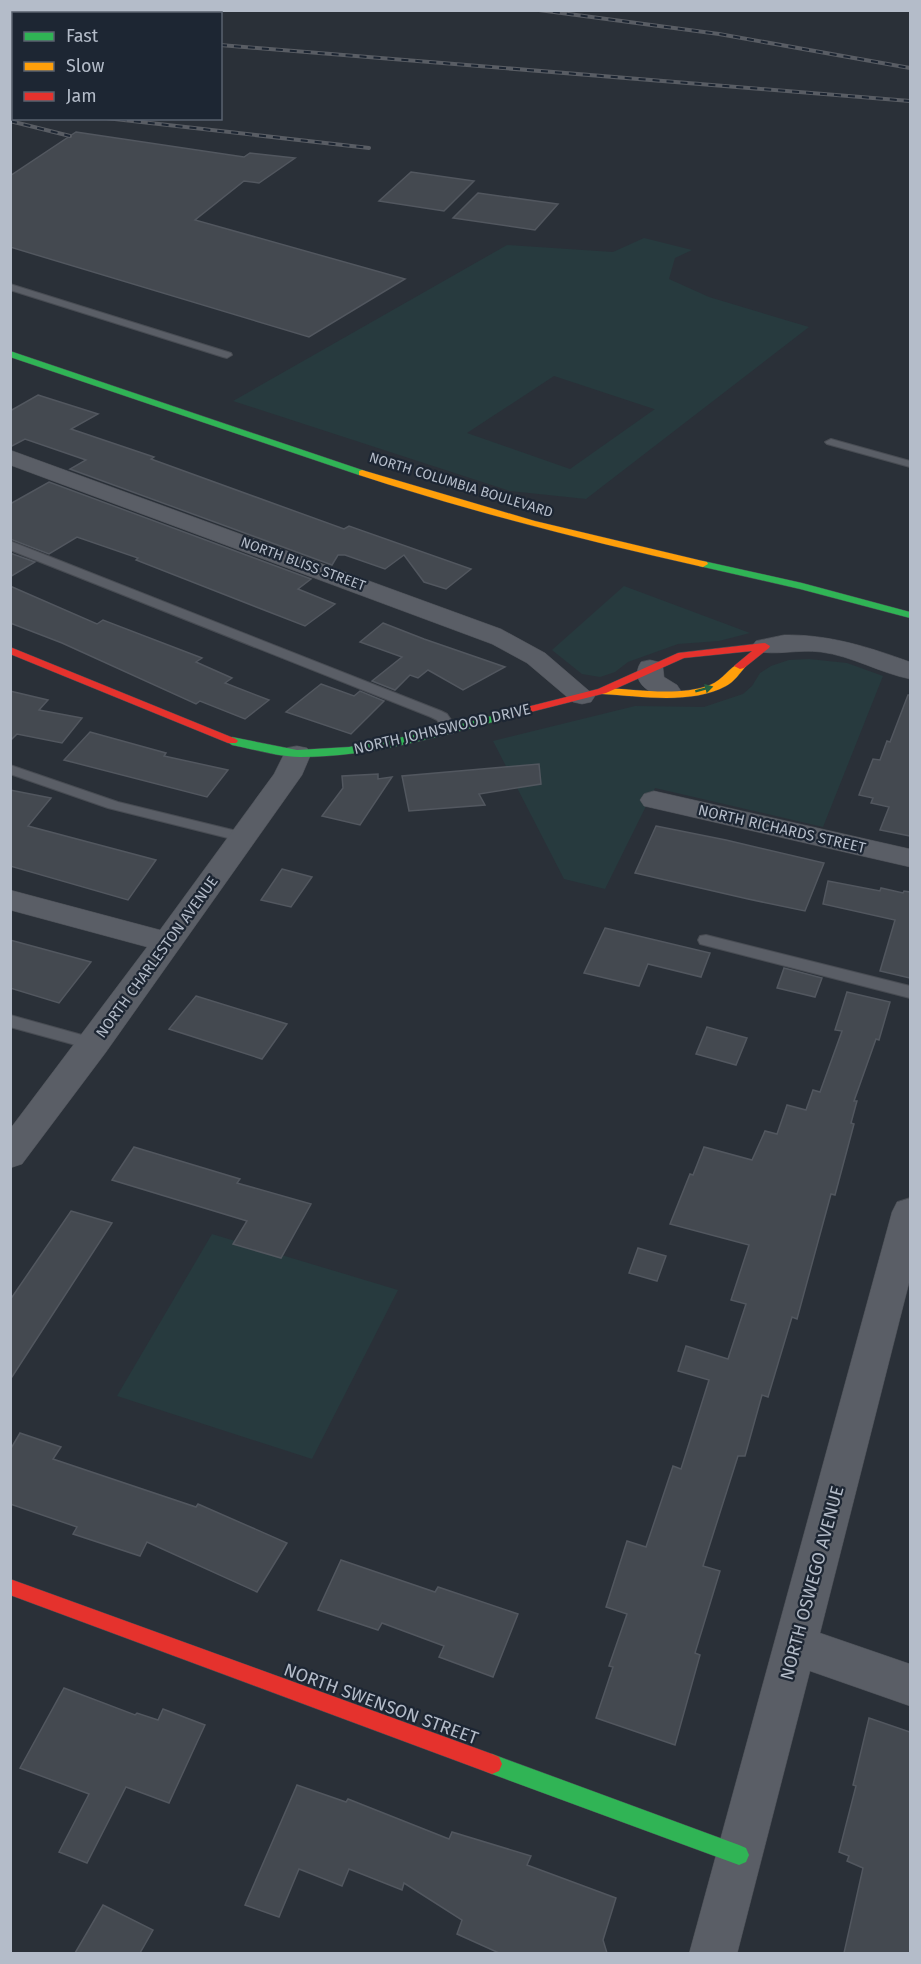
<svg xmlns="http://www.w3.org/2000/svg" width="921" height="1964" font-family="'Fira Sans',sans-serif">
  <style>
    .green { fill: #273a3e; fill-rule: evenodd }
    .building { fill: #444950; stroke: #52575f; stroke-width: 1.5 }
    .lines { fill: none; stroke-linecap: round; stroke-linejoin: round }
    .lane-casing { stroke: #484c53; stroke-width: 2 }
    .street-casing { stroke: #484c53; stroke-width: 1 }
    .fast-casing { stroke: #484c53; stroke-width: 1 }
    .slow-casing { stroke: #484c53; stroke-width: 1 }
    .jam-casing { stroke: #484c53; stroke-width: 1 }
    .lane { fill: #5a5e66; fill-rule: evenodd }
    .street { fill: #5a5e66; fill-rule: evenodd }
    .fast { fill: #30b455; fill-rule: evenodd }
    .slow { fill: #ff9f0a; fill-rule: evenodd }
    .jam { fill: #e5322d; fill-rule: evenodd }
    .rail-casing { stroke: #595d64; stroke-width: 4 }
    .rail { stroke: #1d2633; stroke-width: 2; stroke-dasharray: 7; stroke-linecap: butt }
    .oneway { fill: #255f41 }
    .labels { text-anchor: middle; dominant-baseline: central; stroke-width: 4.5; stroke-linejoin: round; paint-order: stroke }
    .far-street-label { font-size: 14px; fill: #b4bcc9; stroke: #1d2633 }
    .street-label { font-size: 15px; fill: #b4bcc9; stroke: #1d2633 }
    .near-street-label { font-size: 18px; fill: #b4bcc9; stroke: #1d2633 }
  </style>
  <rect width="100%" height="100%" fill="#2a3038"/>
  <g class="green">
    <path d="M644,238L692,250L675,258L669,279L709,297L809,327L586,499L510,491L233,401L507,245L613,252ZM554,376L654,409H655L570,469L467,433Z"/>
    <path d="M624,586L750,633L719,641L678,644L628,662L615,672L600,677L582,674L552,650Z"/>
    <path d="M809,659L847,663L883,676L823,827L655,788L605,889L564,879L493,741L635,706L704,707L743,694L752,686L760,673L771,666L789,660Z"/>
    <path d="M212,1234L398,1290L312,1459L117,1396Z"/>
  </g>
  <g class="building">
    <path d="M76,132L244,157L250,153L295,158L259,183L244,181L195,220L405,279L309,337L10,247V176Z"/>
    <path d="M411,172L474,181L444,211L379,201Z"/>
    <path d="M478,193L558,204L535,230L453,218Z"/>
    <path d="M38,395L98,414L71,429L154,457L151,459L344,529L349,526L471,569L446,589L424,582L404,555L385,569L345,555H338L332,565L70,469L86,460L25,439L10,447V411Z"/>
    <path d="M49,482L311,579L298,589L335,604L305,626L136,560L138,558L77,537L49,554L10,539V504Z"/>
    <path d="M10,553L35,562L10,577Z"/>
    <path d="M10,586L97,624L103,620L202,658L196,662L232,678L225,683L269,700L245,719L200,701L196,704L62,643L10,623Z"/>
    <path d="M383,623L424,639L505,667L463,690L428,670L418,678L410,675L395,690L372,681L402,657L360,642Z"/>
    <path d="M321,684L354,696L360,691L384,701L351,734L286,712Z"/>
    <path d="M10,691L48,700L39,710L82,718L62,743L17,734L10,741Z"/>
    <path d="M908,695H910V836L880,830L889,807L871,803L873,798L859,795L873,759L880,760L887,741L890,742Z"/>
    <path d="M90,732L166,753L164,756L228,770L207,797L64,760Z"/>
    <path d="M539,764L541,784L479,794L485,805L409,811L402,776Z"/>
    <path d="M378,774V779L392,777L360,825L322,816L343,788L342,776Z"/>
    <path d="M10,790L51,798L28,826L156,860L128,900L10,866Z"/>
    <path d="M656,826L726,840L824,863L805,911L748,899L635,873Z"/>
    <path d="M282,869L312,877L291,907L261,900Z"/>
    <path d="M828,881L880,891L881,888L903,893L904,891L910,892V978L880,971L895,920L823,904Z"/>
    <path d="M605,928L710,953L701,977L648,964L639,986L584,973Z"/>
    <path d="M10,940L91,962L59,1003L10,988Z"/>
    <path d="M784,968L822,978L815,997L777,988Z"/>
    <path d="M847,992L890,1002L879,1040L876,1039L854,1101H857L851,1123L854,1124L835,1195L831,1194L797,1319L792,1317L768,1397L762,1395L745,1456H738L703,1566L720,1571L695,1653L700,1655L675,1745L596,1718L613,1667L609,1666L627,1614L606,1607L627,1541L646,1547L673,1466L681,1469L709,1380L678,1371L686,1346L728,1359L746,1304L731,1300L749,1245L670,1224L690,1174L693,1175L704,1147L752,1160L765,1131L777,1134L787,1105L806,1110L813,1090L820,1092L842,1031L835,1030Z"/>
    <path d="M196,996L287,1024L262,1059L169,1029Z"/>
    <path d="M707,1027L747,1038L736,1065L696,1054Z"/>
    <path d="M134,1147L240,1179L237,1183L311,1204L281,1258L233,1244L247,1221L112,1180Z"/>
    <path d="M71,1211L112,1223L10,1380V1300Z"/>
    <path d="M638,1248L666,1256L657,1281L629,1273Z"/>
    <path d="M20,1433L61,1447L53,1459L196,1507L198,1504L287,1543L257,1592L147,1542L140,1556L73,1534L77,1527L10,1504V1450Z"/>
    <path d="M341,1560L435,1592L438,1587L518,1614L493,1677L439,1657L444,1646L382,1623L378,1630L318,1610Z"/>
    <path d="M64,1688L135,1715L137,1713L158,1720L163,1709L205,1725L169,1803L126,1787L87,1863L59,1852L89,1794L20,1768Z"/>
    <path d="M869,1718L910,1732V1953H844L863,1868L847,1861L849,1856L839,1852L856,1786L853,1785Z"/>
    <path d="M297,1785L346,1802L348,1799L449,1839L452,1832L531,1856L527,1865L616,1898L603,1940L607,1953H499L457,1934L462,1920L404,1883L402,1890L349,1869L342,1886L299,1869L279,1917L245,1905Z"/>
    <path d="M103,1905L153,1930L140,1953H75Z"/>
  </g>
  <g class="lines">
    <g class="lane-casing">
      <g id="lane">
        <path d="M10,284L231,353L232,355L227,358L223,357L10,290Z"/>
        <path d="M831,439L910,461V467L827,444L825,442Z"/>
        <path d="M10,541L441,711L447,714L458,730L451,734L446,733L437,720L431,717L10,550Z"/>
        <path d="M10,765L118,802L249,834L252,837L244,842L108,808L10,774Z"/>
        <path d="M706,935L910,986V998L700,944L698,940L700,936Z"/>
        <path d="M10,1015L100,1040L103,1044L100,1048L94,1050L10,1027Z"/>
      </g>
    </g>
    <g class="street-casing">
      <g id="street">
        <path d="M10,450L501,629L545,653L595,696L591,702L582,704L573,702L527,663L492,644L10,465Z"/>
        <path d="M784,635C828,634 869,647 910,662V679C880,673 852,656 821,652C799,649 774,656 756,651L752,646L756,641Z"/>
        <path d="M650,660L659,662L663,668L664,677L677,685L681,691L677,697C659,701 626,684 641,662Z"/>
        <path d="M297,746L307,748L311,754L302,775L106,1052L22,1164L10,1168V1129L147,947L10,910V890L160,930L274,774L287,748Z"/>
        <path d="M654,791L910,849V867L644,806L640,800L644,794Z"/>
        <path d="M910,1198V1279L820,1633L910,1664V1706L810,1671L737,1954H689L892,1212L897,1202Z"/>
      </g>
    </g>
    <g class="fast-casing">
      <g id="fast">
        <path d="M10,351L365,471L367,473L359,475L10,357Z"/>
        <path d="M703,561L802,583L910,612V618L800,589L699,566V562Z"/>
        <path d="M507,712L511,713V717C442,736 371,757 300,757C278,757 253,749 232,745L226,741L232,737L297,750L349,747L430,732Z"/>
        <path d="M492,1754L739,1845L746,1848L749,1855L746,1862L739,1865L492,1774L485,1771L482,1764L485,1757Z"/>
      </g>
    </g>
    <g class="slow-casing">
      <g id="slow">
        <path d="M362,470L535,521L707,562L708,564L703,567C587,541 472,512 359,475V471Z"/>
        <path d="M740,663L746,666C740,673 734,682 726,686C691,705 640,696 602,694L596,691L602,688C636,689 678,697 710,685C723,680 729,667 740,663Z"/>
      </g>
    </g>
    <g class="jam-casing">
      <g id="jam">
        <path d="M765,643L770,646L769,648L744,668L740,669L734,666L752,651L684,658L606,693L507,718L501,715L503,713L598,689L678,653Z"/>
        <path d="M10,647L236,739L238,741L236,743H228L10,654Z"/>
        <path d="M10,1579L492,1754L499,1757L502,1764L499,1771L492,1774L10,1595Z"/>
      </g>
    </g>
    <use href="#lane" class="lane"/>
    <use href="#street" class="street"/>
    <use href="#fast" class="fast"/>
    <use href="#slow" class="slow"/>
    <use href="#jam" class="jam"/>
    <g class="rail-casing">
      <g id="rail">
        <path d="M539,10L719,34L910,68"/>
        <path d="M10,30H14"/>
        <path d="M220,45L910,101"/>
        <path d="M10,104L14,105"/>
        <path d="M106,118L369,148"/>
        <path d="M10,121L70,136"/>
      </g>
    </g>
    <use href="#rail" class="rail"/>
  </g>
  <defs><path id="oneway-solid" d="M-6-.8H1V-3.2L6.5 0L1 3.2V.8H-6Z" transform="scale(1.5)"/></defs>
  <use class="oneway" href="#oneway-solid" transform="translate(704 689) rotate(-15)"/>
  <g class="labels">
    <g class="far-street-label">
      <text transform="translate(461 485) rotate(17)">NORTH COLUMBIA BOULEVARD</text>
      <text transform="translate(303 564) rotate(20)">NORTH BLISS STREET</text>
    </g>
    <g class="street-label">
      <text transform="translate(442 729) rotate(-13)">NORTH JOHNSWOOD DRIVE</text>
      <text transform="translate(782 829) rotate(13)">NORTH RICHARDS STREET</text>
      <text transform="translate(157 957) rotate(-54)">NORTH CHARLESTON AVENUE</text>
    </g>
    <g class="near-street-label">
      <text transform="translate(812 1583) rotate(-75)">NORTH OSWEGO AVENUE</text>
      <text transform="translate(381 1704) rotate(20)">NORTH SWENSON STREET</text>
    </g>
  </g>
  <rect width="921" height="1964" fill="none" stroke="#b4bcc9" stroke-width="24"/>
  <rect x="12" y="12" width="210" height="108" fill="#1d2633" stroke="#59626f" stroke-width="1.5"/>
  <rect x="24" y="32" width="30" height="9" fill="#30b455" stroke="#59626f" stroke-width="1.5"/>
  <text x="66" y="42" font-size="18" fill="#b4bcc9">Fast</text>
  <rect x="24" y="62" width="30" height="9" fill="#ff9f0a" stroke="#59626f" stroke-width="1.5"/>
  <text x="66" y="72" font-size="18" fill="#b4bcc9">Slow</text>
  <rect x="24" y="92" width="30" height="9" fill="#e5322d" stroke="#59626f" stroke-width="1.5"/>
  <text x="66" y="102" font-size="18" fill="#b4bcc9">Jam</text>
</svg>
